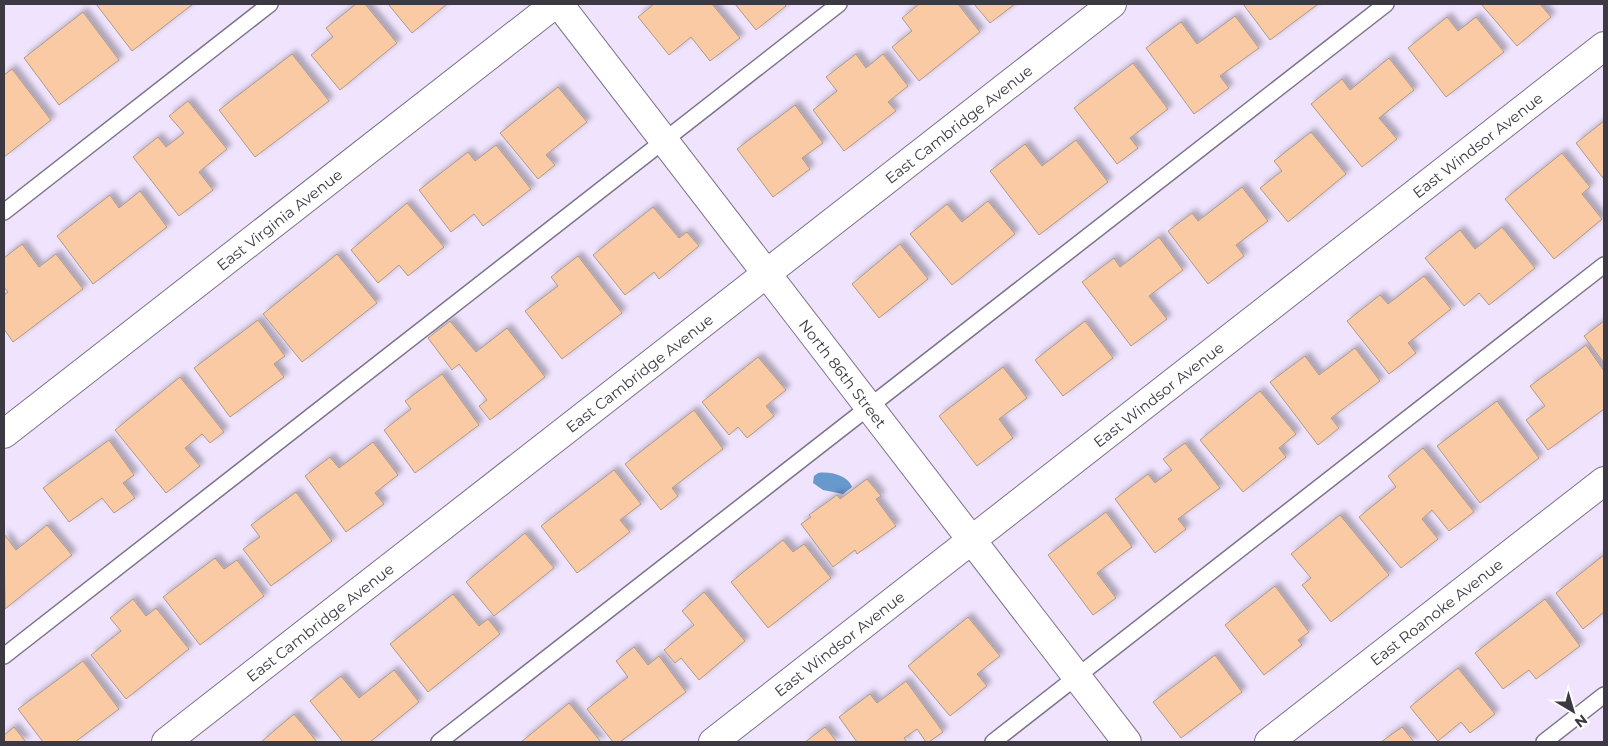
<svg xmlns="http://www.w3.org/2000/svg" width="1608" height="746" font-family="Montserrat,sans-serif">
  <style>
    .water { fill: #6899cc }
    .building { fill: #f9caa3; stroke: #af9987; filter: url(#shadow) }
    .lines { fill: none; stroke-linecap: round; stroke-linejoin: round }
    .service-casing { stroke: #7d738a; stroke-width: 18 }
    .minor-casing { stroke: #7d738a; stroke-width: 30 }
    .service { stroke: #fff; stroke-width: 15 }
    .minor { stroke: #fff; stroke-width: 28 }
    .labels { text-anchor: middle; dominant-baseline: central; stroke-width: 4.5; stroke-linejoin: round; paint-order: stroke }
    .street-label { font-size: 15px; fill: #3d3943; stroke: #fff }
  </style>
  <defs>
    <filter id="shadow"><feDropShadow dx="4.5" dy="-4.5" stdDeviation="2.5" flood-color="#0004"/></filter>
  </defs>
  <rect width="100%" height="100%" fill="#efe3fd"/>
  <path class="water" d="M818,473C829,471 848,475 852,487L843,494L823,490L813,483L814,476Z"/>
  <g class="building">
    <path d="M96,4H193L132,51Z"/>
    <path d="M356,4H365L397,43L340,90L311,55L333,37L326,28Z"/>
    <path d="M388,4H447L412,33Z"/>
    <path d="M654,4H712L740,38L710,61L691,37L669,55L638,17Z"/>
    <path d="M735,4H784L786,6L756,30Z"/>
    <path d="M919,4H958L980,32L919,81L892,47L912,31L902,18Z"/>
    <path d="M974,4H1015L990,23Z"/>
    <path d="M1243,4H1318L1270,40Z"/>
    <path d="M1481,4H1540L1551,17L1517,46Z"/>
    <path d="M83,12L119,60L59,105L24,58Z"/>
    <path d="M1235,16L1259,48L1220,76L1229,88L1194,114L1146,48L1181,22L1197,44Z"/>
    <path d="M1447,17L1458,31L1476,17L1504,52L1446,97L1408,48Z"/>
    <path d="M292,54L329,101L255,157L219,110Z"/>
    <path d="M856,54L866,68L883,54L908,86L888,102L896,111L844,151L813,110L837,91L826,77Z"/>
    <path d="M1389,58L1414,90L1379,118L1397,139L1362,167L1311,104L1342,79L1350,90Z"/>
    <path d="M1133,63L1168,109L1130,138L1138,148L1117,164L1074,108Z"/>
    <path d="M12,69L51,120L4,157V75Z"/>
    <path d="M558,87L587,122L546,155L555,165L538,179L500,133Z"/>
    <path d="M188,101L227,149L199,172L213,190L179,216L133,157L158,137L166,147L184,133L169,116Z"/>
    <path d="M795,105L823,143L802,158L810,169L773,197L737,149Z"/>
    <path d="M1604,121V177L1603,178L1576,143Z"/>
    <path d="M1311,132L1346,174L1288,222L1260,188L1282,171L1274,161Z"/>
    <path d="M1076,140L1108,182L1039,235L990,171L1025,144L1042,166Z"/>
    <path d="M496,145L531,189L483,226L474,214L451,232L419,190L468,152L475,161Z"/>
    <path d="M1562,153L1590,187L1582,194L1602,219L1554,259L1505,199Z"/>
    <path d="M1242,187L1268,221L1236,245L1244,256L1208,284L1168,231L1192,213L1198,221Z"/>
    <path d="M140,191L167,227L93,284L57,236L110,195L119,208Z"/>
    <path d="M988,201L1015,234L952,285L910,234L947,204L962,222Z"/>
    <path d="M407,203L444,247L408,276L399,265L378,283L351,250Z"/>
    <path d="M653,207L679,238L687,232L699,246L659,279L654,272L625,295L593,255Z"/>
    <path d="M1502,227L1535,268L1489,305L1479,293L1464,306L1425,258L1460,230L1475,249Z"/>
    <path d="M1159,237L1183,270L1149,296L1167,319L1131,346L1082,282L1114,258L1120,267Z"/>
    <path d="M22,244L39,267L56,254L83,289L13,342L4,329V295L8,292L4,287V258Z"/>
    <path d="M900,244L928,279L879,318L852,284Z"/>
    <path d="M337,254L377,303L302,362L263,314Z"/>
    <path d="M578,256L622,313L562,359L525,311L558,286L551,277Z"/>
    <path d="M1424,276L1451,309L1408,343L1416,353L1389,374L1347,321L1380,295L1388,304Z"/>
    <path d="M258,320L285,356L274,364L284,377L230,417L194,368Z"/>
    <path d="M450,321L476,352L507,328L545,377L490,420L479,406L487,400L459,364L452,370L428,338Z"/>
    <path d="M1085,321L1113,358L1063,396L1035,360Z"/>
    <path d="M1604,321V363L1584,336Z"/>
    <path d="M1586,345L1604,371V409L1548,450L1526,420L1545,406L1530,386Z"/>
    <path d="M1355,348L1380,381L1331,418L1339,428L1318,445L1270,382L1305,356L1319,375Z"/>
    <path d="M758,357L786,390L766,406L774,416L747,438L738,427L729,435L702,402Z"/>
    <path d="M1003,367L1027,398L999,419L1013,438L977,466L939,416Z"/>
    <path d="M442,374L479,425L415,473L384,430L411,409L405,401Z"/>
    <path d="M180,377L224,432L210,443L202,434L185,448L200,466L166,493L115,430Z"/>
    <path d="M1260,391L1296,434L1279,448L1286,457L1243,492L1200,440Z"/>
    <path d="M1497,401L1539,458L1480,503L1437,446Z"/>
    <path d="M694,410L723,449L672,488L678,496L661,510L625,464Z"/>
    <path d="M109,440L134,475L123,483L135,498L114,513L102,498L69,522L43,488Z"/>
    <path d="M373,442L398,475L375,493L384,504L346,532L305,476L330,457L339,468Z"/>
    <path d="M1185,443L1220,488L1178,519L1186,529L1155,553L1115,499L1148,474L1155,483L1172,470L1163,459Z"/>
    <path d="M1423,448L1474,512L1449,531L1432,510L1422,519L1438,539L1401,568L1359,517L1396,487L1388,476Z"/>
    <path d="M614,470L641,504L620,520L630,532L577,573L541,526Z"/>
    <path d="M867,479L881,496L876,499L896,526L857,554L855,550L833,567L801,524L811,517L809,515L837,495L840,499Z"/>
    <path d="M296,492L332,541L271,586L243,549L260,537L251,525Z"/>
    <path d="M1106,512L1132,547L1097,573L1116,598L1093,615L1048,555Z"/>
    <path d="M1340,515L1389,575L1331,622L1302,585L1311,578L1291,554Z"/>
    <path d="M47,525L72,555L5,609L4,534L16,550Z"/>
    <path d="M525,533L554,568L494,616L466,582Z"/>
    <path d="M783,540L793,552L804,544L831,578L768,628L731,582Z"/>
    <path d="M1604,555V612L1583,629L1556,593Z"/>
    <path d="M215,558L224,569L237,560L264,596L200,645L163,597Z"/>
    <path d="M1275,586L1309,632L1298,640L1302,645L1264,675L1225,625Z"/>
    <path d="M704,592L745,641L699,680L681,658L675,663L664,650L694,625L682,611Z"/>
    <path d="M453,594L479,626L488,619L500,634L428,692L390,644Z"/>
    <path d="M133,599L146,616L156,608L189,649L126,699L91,655L121,631L110,618Z"/>
    <path d="M1545,599L1580,646L1536,679L1529,670L1503,689L1475,653Z"/>
    <path d="M968,617L1000,656L977,674L987,686L950,716L908,666Z"/>
    <path d="M634,647L648,665L659,656L686,692L620,742H613L587,709L628,677L616,661Z"/>
    <path d="M1215,655L1242,692L1181,738L1153,702Z"/>
    <path d="M83,661L119,709L75,742H43L18,709Z"/>
    <path d="M1458,668L1495,714L1470,733L1461,722L1438,741L1410,707Z"/>
    <path d="M394,670L419,702L370,742H343L310,701L341,676L359,698Z"/>
    <path d="M906,681L943,732L929,742H926L917,729L904,738L907,742H857L839,717L870,694L877,703Z"/>
    <path d="M569,703L601,742H521Z"/>
    <path d="M294,714L317,742H261Z"/>
    <path d="M14,727L26,742H4V735Z"/>
    <path d="M825,727L837,742H805Z"/>
    <path d="M1402,727L1414,742H1381Z"/>
  </g>
  <g class="lines">
    <g class="service-casing">
      <g id="service">
        <path d="M4,212L270,4"/>
        <path d="M4,656L839,4"/>
        <path d="M439,742L1386,4"/>
        <path d="M993,742L1604,265"/>
        <path d="M1544,742L1604,695"/>
      </g>
    </g>
    <g class="minor-casing">
      <g id="minor">
        <path id="s1" d="M559,4L1127,742"/>
        <path id="s2" d="M4,434L555,4"/>
        <path id="s3" d="M166,742L1112,4"/>
        <path id="s4" d="M713,742L1604,46"/>
        <path id="s5" d="M1269,742L1604,481"/>
      </g>
    </g>
    <use href="#service" class="service"/>
    <use href="#minor" class="minor"/>
  </g>
  <g class="labels">
    <g class="street-label">
      <text stroke="none"><textPath href="#s3" startOffset="1005">East Cambridge Avenue</textPath></text>
      <text stroke="none"><textPath href="#s4" startOffset="970">East Windsor Avenue</textPath></text>
      <text stroke="none"><textPath href="#s2" startOffset="349">East Virginia Avenue</textPath></text>
      <text stroke="none"><textPath href="#s3" startOffset="600">East Cambridge Avenue</textPath></text>
      <text stroke="none"><textPath href="#s1" startOffset="466">North 86th Street</textPath></text>
      <text stroke="none"><textPath href="#s4" startOffset="565">East Windsor Avenue</textPath></text>
      <text stroke="none"><textPath href="#s5" startOffset="212">East Roanoke Avenue</textPath></text>
      <text stroke="none"><textPath href="#s3" startOffset="195">East Cambridge Avenue</textPath></text>
      <text stroke="none"><textPath href="#s4" startOffset="160">East Windsor Avenue</textPath></text>
    </g>
  </g>
  <rect width="1608" height="746" fill="none" stroke="#3d3943" stroke-width="10"/>
  <g transform="translate(1573 711) rotate(142)" stroke="#ffffff" stroke-width="4" paint-order="stroke">
  <path d="M0-4L9 19L0 12L-9 19Z" fill="#3d3943"/>
  <text y="-8" font-size="14" font-weight="bold" text-anchor="middle" fill="#3d3943">N</text>
  </g>
</svg>
